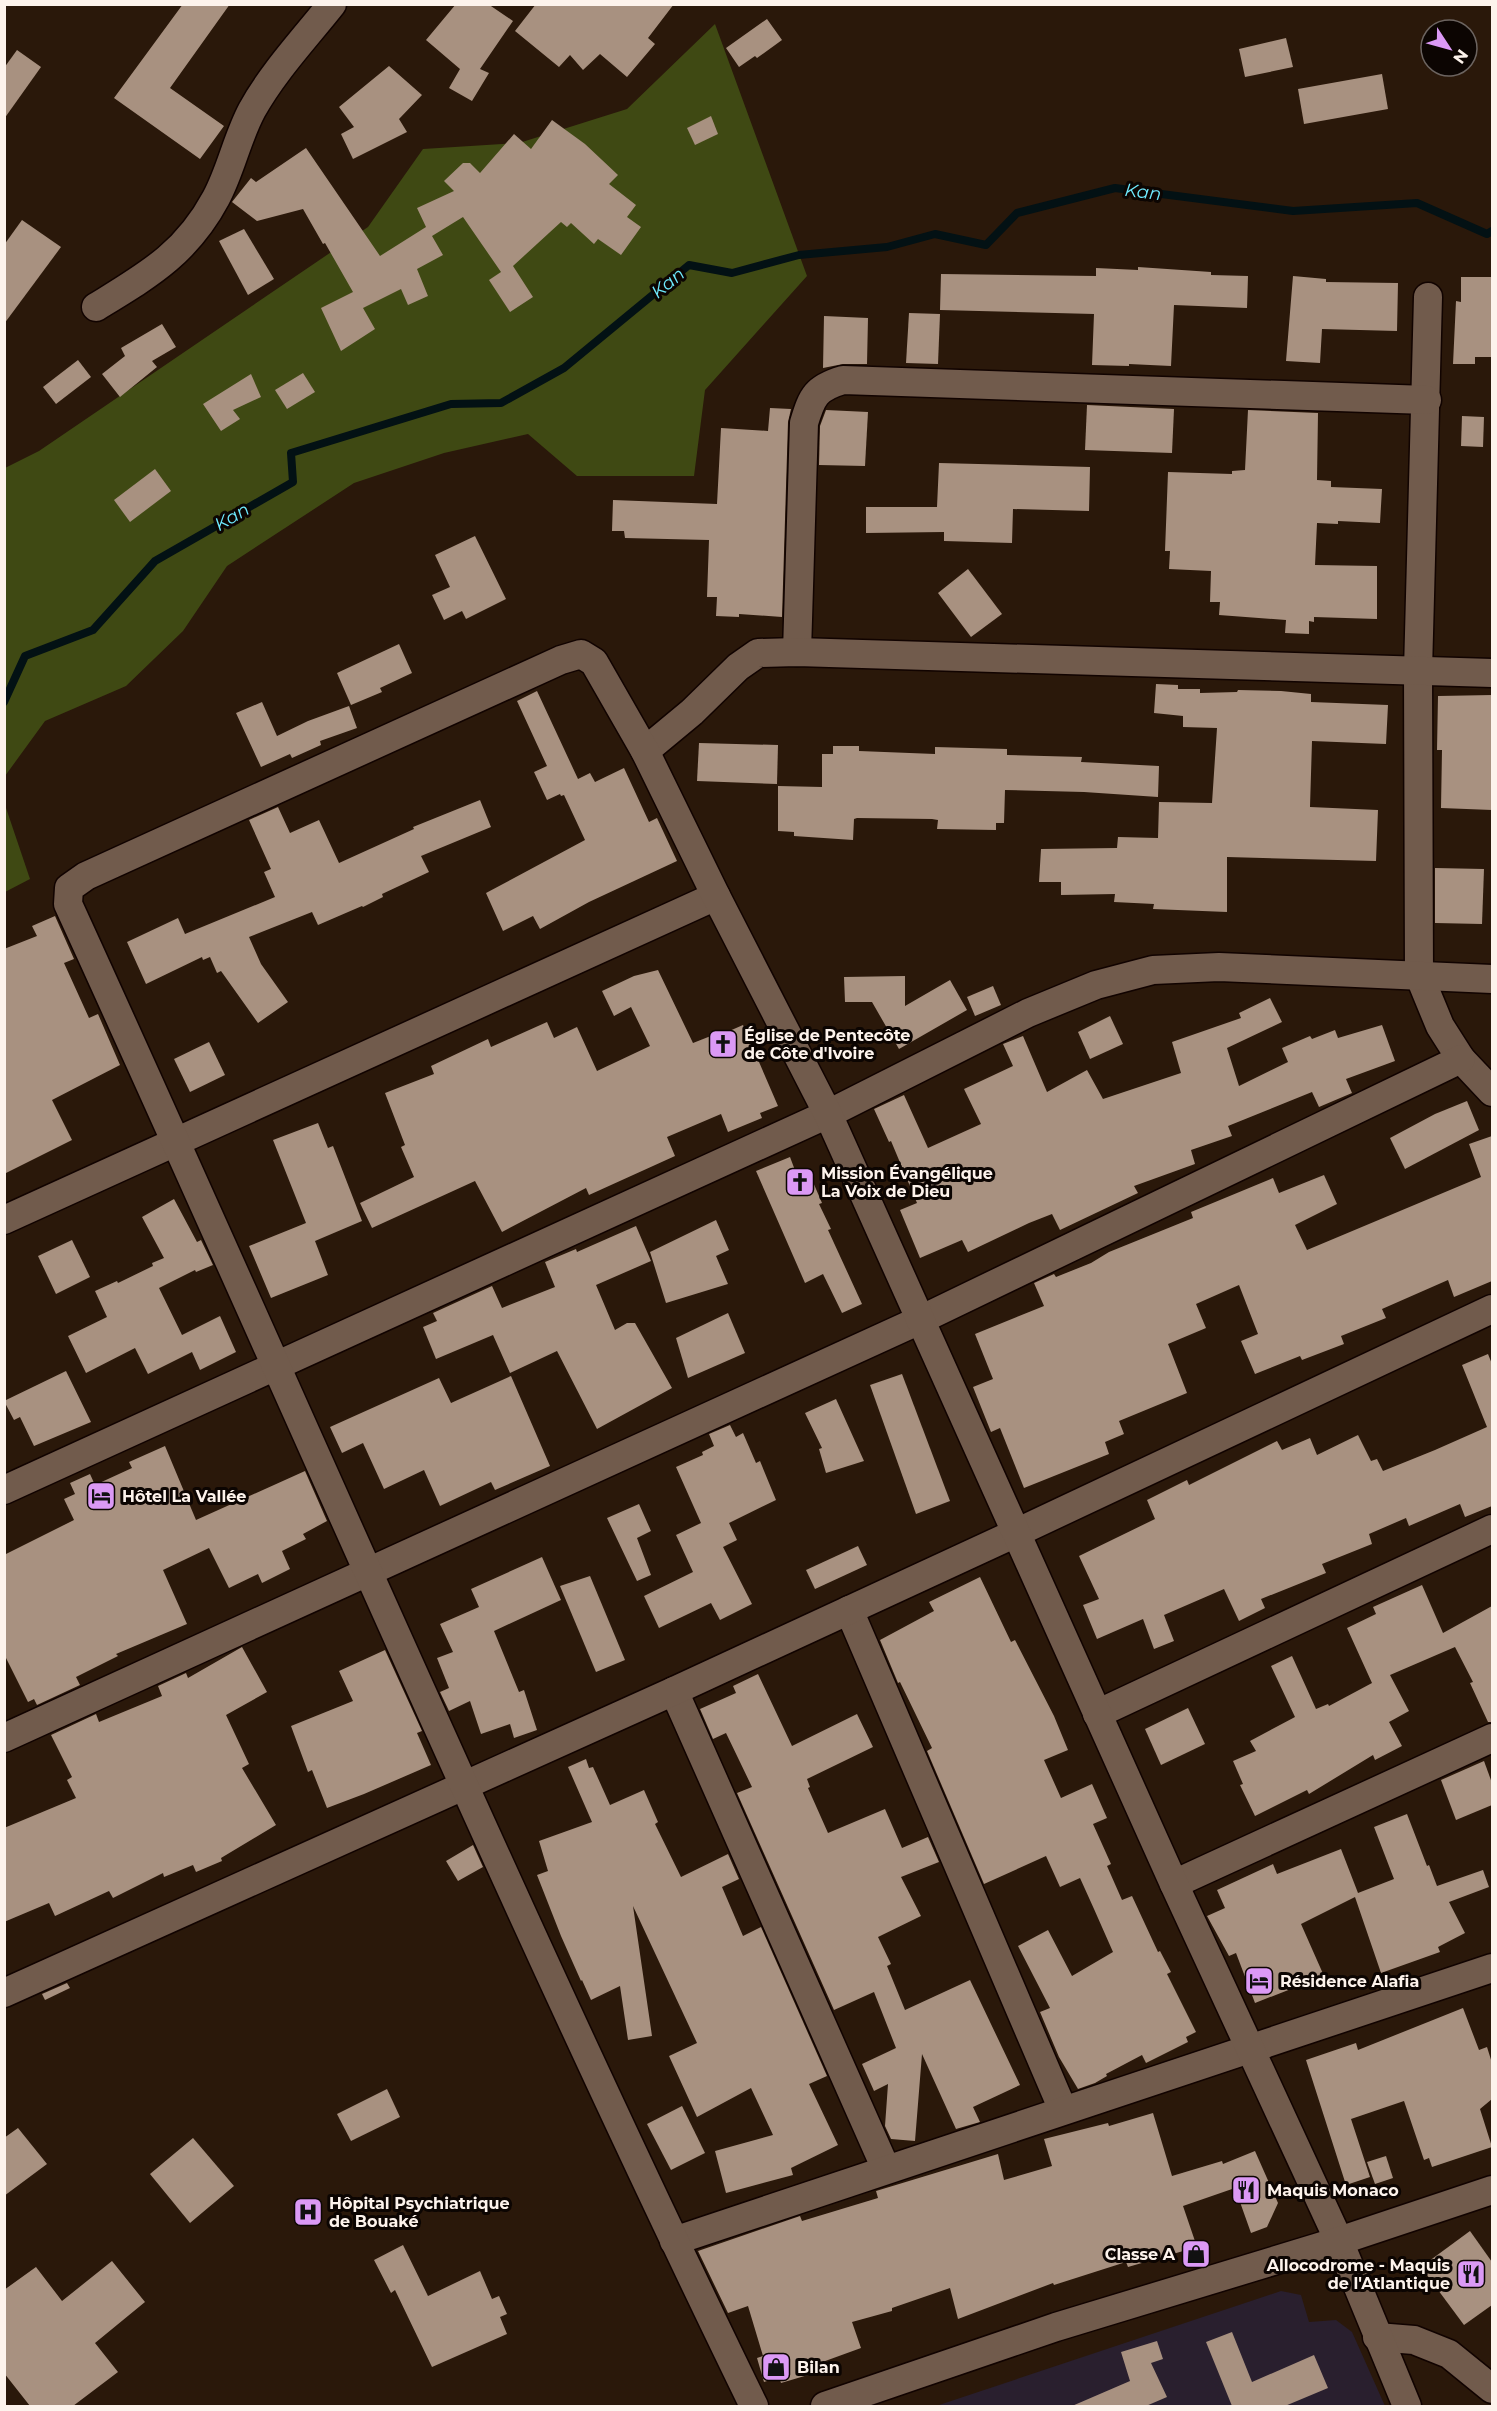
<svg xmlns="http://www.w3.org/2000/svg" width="1497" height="2411" font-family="Montserrat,sans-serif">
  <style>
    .education { fill: #291f2e }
    .green { fill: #3f4913 }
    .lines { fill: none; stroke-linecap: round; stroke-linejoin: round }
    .stream { stroke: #031114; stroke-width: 8 }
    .building { fill: #a89180 }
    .minor-casing { stroke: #110300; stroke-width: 31 }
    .minor { stroke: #715b4c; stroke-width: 28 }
    .labels { text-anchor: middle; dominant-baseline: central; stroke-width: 6; stroke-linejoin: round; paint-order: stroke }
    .poi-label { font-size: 16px; font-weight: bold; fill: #fdf3ec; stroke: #0c0502; text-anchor: start }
    .water-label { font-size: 18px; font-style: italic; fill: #6febff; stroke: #0c0502 }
  </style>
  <rect width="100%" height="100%" fill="#2a180a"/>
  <path class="education" d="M1281,2291L1301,2295L1309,2322L1336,2320L1352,2332L1385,2406H936Z"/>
  <g class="green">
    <path d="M715,24L807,276L705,390L694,476H577L528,434L444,453L354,483L227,566L183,631L126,686L45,721L5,776V468L39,451L368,227L423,149L519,143L627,109Z"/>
    <path d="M4,802L30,879L5,892H4Z"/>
  </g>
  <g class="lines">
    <path class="stream" d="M4,702L25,656L93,630L155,561L293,482L291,453L451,404L501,403L564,368L689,265L732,273L799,255L887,247L935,234L986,245L1017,213L1115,188L1293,211L1417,203L1487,234L1492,231"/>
  </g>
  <g class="building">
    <path d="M183,4H230L170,88L224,126L200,159L114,98Z"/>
    <path d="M456,4H488L513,21L480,69L489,73L472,101L449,88L460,69L426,40Z"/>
    <path d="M536,4H674L648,38L655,44L627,77L600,54L583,70L570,55L559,67L515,31Z"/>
    <path d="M767,19L782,40L757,58L755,56L739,67L726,48Z"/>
    <path d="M1286,38L1293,67L1245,77L1239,49Z"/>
    <path d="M17,50L41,67L4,119V68Z"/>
    <path d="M389,66L422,95L399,119L407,132L353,159L341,134L354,127L339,107Z"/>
    <path d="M1382,74L1388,109L1304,124L1298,89Z"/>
    <path d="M711,116L718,134L695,145L687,128Z"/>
    <path d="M552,120L585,144L618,175L609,184L636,205L627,217L641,227L621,255L598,239L594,244L571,223L567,227L561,222L513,266L533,297L510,312L489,280L501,272L463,217L432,236L443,255L417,269L428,296L408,305L401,289L363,308L375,329L341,351L321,308L353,292L325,243L323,244L303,209L257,221L232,202L251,178L256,182L306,148L380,256L426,227L417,208L454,191L444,181L463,163H470L480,173L514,134L531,149Z"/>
    <path d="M22,220L61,247L4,324V245Z"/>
    <path d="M244,229L274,279L248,295L219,241Z"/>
    <path d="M1138,267L1211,272V275L1248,276L1247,308L1174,305L1171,366L1129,364V366L1092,365L1094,314L940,310L941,274L1096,276V268L1138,270Z"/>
    <path d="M1293,276L1326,279V282L1398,283L1397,331L1322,329L1320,363L1286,361Z"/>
    <path d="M1461,277H1492V357H1475V364H1453L1456,301L1461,302Z"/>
    <path d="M909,313L940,314L938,364L906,363Z"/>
    <path d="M824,316L868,318L867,364H843L823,368Z"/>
    <path d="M162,324L176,347L152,361L157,367L120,397L102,374L125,356L121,348Z"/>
    <path d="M78,360L91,377L56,404L43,387Z"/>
    <path d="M303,373L315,392L287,409L275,390Z"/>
    <path d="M251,374L261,397L233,410L240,419L221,431L203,404Z"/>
    <path d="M1087,405L1174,409L1172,453L1085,450Z"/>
    <path d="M770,408L791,409L788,422L782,617L739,614V617L716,616L717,597H707L709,540L625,538L624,531H612L613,500L717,504L721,428L768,431Z"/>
    <path d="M826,410L868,412L865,466L819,465L820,426Z"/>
    <path d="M1248,410L1318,413L1317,480L1331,481V487L1382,489L1380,523L1338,521V524L1317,523L1315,565L1377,566V619L1314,617V622L1309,621V634L1285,633L1286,620L1219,615L1220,602H1210L1211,571L1169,569L1170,551H1165L1168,472L1232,474V471L1245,470Z"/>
    <path d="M1462,416L1484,417L1483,447L1461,446Z"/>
    <path d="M939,463L1090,467L1089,511L1013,509L1012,543L944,541V532L866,533V507H937Z"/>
    <path d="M155,469L171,491L130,522L114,500Z"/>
    <path d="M475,536L506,599L466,619L462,611L444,620L432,595L450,587L435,555Z"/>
    <path d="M968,569L1002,614L971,637L938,593Z"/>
    <path d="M399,644L412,673L380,688L382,692L351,705L337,673Z"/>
    <path d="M1156,684L1178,685V689H1200V693L1237,692L1238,690L1281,691L1311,694V702L1388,705L1386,744L1312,741L1310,807L1378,810L1376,861L1227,857V912L1153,909L1154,904L1114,902L1115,894L1061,895V882H1039L1041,849L1117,848L1118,837L1158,838L1159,802L1212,803L1217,728L1183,727V716L1154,713Z"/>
    <path d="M537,691L578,779L590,773L595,782L624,768L649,822L657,818L677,861L589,902L540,929L533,916L503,931L486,893L585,840L564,795L561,796L560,794L547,800L534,772L547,766L517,701Z"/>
    <path d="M1492,695V810L1441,808L1442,750H1437L1438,696Z"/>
    <path d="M262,702L277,736L308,721L349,706L357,728L320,741L321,745L292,758L290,754L261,767L236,713Z"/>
    <path d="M699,743L778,745L777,784L697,781Z"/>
    <path d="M833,746H859V751L935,754V747L1007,749V755L1082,757L1081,762L1159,766L1158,797L1084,792L1005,790L1004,823H996V830L937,829L938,820L932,819L857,818L854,819L853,840L794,836V832L778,831V786L822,787V754H833Z"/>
    <path d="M480,800L491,827L421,856L429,872L382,894L383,897L363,907L362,906L318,925L312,912L249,937L261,964L288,1002L258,1023L221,971L217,973L210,957L203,960L202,957L146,984L127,942L178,918L185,934L275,897L264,872L271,869L249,820L278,807L290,833L319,820L339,863L414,829L413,827Z"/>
    <path d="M1435,868L1484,869L1482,924L1435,923Z"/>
    <path d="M55,916L74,959L64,963L89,1018L98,1014L120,1065L52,1100L72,1140L4,1174V949L37,936L32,926Z"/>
    <path d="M658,970L693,1043L726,1030L727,1032L743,1025L778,1106L760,1113L762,1118L728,1132L721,1114L667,1137L675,1156L589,1195L586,1188L502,1232L475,1181L372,1228L360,1203L414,1177L401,1147L405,1145L385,1093L434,1074L431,1066L488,1039L491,1047L547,1022L554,1038L577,1027L597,1071L650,1046L631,1007L614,1016L602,991L634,976Z"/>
    <path d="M905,976V1006L950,980L967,1010L899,1049L872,1002H845L844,977Z"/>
    <path d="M993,986L1001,1005L975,1016L967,997Z"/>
    <path d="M1270,998L1282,1022L1227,1048L1239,1086L1288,1062L1282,1048L1310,1036L1312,1039L1335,1030L1338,1038L1382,1025L1395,1061L1346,1079L1352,1093L1319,1107L1312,1092L1228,1126L1232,1136L1191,1150L1195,1164L1134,1186L1138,1193L1060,1230L1052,1214L1029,1223L968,1252L962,1240L920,1258L900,1210L917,1203L891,1141L889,1142L874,1109L904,1095L928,1148L981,1124L964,1089L1013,1066L1003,1044L1023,1036L1047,1092L1087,1070L1103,1099L1181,1073L1172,1042L1241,1018L1239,1013Z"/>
    <path d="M1110,1016L1123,1044L1090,1059L1078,1032Z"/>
    <path d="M209,1042L225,1075L190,1092L174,1059Z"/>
    <path d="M1467,1101L1479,1130L1405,1169L1390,1138L1435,1114Z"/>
    <path d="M318,1123L328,1148L333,1146L362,1221L315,1241L328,1275L271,1298L249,1246L306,1223L273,1140Z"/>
    <path d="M1492,1136V1281L1454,1297L1448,1280L1382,1309L1386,1318L1341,1336L1344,1344L1302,1360L1300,1356L1255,1374L1241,1341L1258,1334L1239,1285L1196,1304L1206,1328L1168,1344L1187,1393L1119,1421L1124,1434L1105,1442L1109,1454L1024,1488L1000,1428L991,1432L973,1387L993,1379L975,1334L1044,1306L1034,1283L1054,1274L1056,1277L1091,1263L1109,1252L1193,1218L1191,1212L1273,1178L1279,1193L1324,1175L1337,1204L1295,1225L1307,1250L1481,1177L1469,1144Z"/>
    <path d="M790,1157L796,1173L807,1168L822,1203L819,1204L831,1229L828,1230L862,1304L842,1313L823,1274L805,1283L756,1171Z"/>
    <path d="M174,1199L197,1242L201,1240L213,1265L196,1272L195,1270L159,1288L182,1335L220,1316L236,1352L200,1370L192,1352L148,1374L135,1348L86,1373L68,1336L107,1317L95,1291L117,1281L118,1283L153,1266L152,1263L164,1258L142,1217Z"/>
    <path d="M716,1220L729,1250L716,1256L728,1284L666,1303L650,1252Z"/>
    <path d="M636,1226L651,1261L596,1285L615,1330L627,1323H635L672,1388L597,1429L557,1351L510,1373L493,1335L436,1359L423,1327L437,1321L433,1313L492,1286L502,1308L555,1287L545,1262L576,1249L577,1252Z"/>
    <path d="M72,1240L90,1277L56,1294L38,1256Z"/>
    <path d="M728,1313L745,1353L688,1378L676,1338Z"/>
    <path d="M1488,1354L1492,1364V1506L1465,1517L1460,1504L1409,1526L1406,1518L1369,1534L1372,1544L1322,1564L1326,1573L1261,1599L1265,1608L1239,1621L1224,1589L1164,1615L1174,1641L1154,1649L1143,1619L1097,1639L1083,1605L1099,1599L1079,1556L1155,1519L1147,1500L1187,1480L1189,1485L1277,1441L1282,1450L1310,1438L1317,1455L1358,1435L1371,1461L1377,1459L1383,1471L1435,1450L1487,1427L1462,1365Z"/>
    <path d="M66,1371L91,1422L34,1446L20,1417L14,1420L4,1401Z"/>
    <path d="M902,1374L950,1501L916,1514L870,1385Z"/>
    <path d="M511,1376L550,1466L495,1490L491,1482L440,1506L424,1470L384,1489L363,1443L342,1453L330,1427L439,1378L451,1403Z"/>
    <path d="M836,1399L864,1461L826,1473L819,1449L822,1448L805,1413Z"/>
    <path d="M730,1425L736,1437L743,1433L756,1463L760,1461L776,1500L729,1523L737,1540L723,1547L752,1604L720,1620L711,1603L659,1628L644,1596L693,1572L676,1535L701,1523L676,1467L703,1455L702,1452L714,1446L709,1434Z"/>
    <path d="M165,1446L196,1520L305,1471L327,1521L303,1534L306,1539L282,1551L290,1569L262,1583L258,1574L229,1588L209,1548L163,1570L187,1624L116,1654L118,1656L76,1677L80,1685L37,1705L34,1699L28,1702L4,1654V1555L74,1520L64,1499L75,1494L70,1483L90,1474L95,1485L132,1468L129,1462Z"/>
    <path d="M639,1504L651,1531L637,1538L651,1575L637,1581L607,1518Z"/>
    <path d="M858,1546L867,1565L815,1589L806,1570Z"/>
    <path d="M542,1557L561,1600L494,1631L519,1692L524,1690L537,1730L514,1738L510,1724L481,1734L470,1701L449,1711L440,1692L449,1688L437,1658L453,1652L440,1624L479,1607L471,1589Z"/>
    <path d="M590,1576L625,1660L596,1672L560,1586Z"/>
    <path d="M980,1577L1011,1642L1015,1640L1054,1716L1068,1750L1044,1760L1061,1798L1092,1784L1107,1818L1093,1824L1111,1864L1107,1866L1122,1900L1132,1896L1158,1952L1160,1951L1171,1972L1167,1974L1196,2032L1186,2037L1188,2042L1146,2063L1142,2055L1106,2074L1107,2076L1095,2083L1078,2089L1059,2057L1040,2012L1050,2008L1018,1946L1048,1930L1072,1976L1113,1952L1094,1909L1080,1878L1060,1887L1046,1856L984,1884L927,1751L932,1748L900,1682L898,1683L880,1640L934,1611L929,1602Z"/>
    <path d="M1422,1585L1443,1633L1492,1606V1722H1488L1470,1683L1473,1682L1455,1647L1390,1675L1409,1711L1389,1722L1402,1746L1375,1760L1373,1755L1309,1794L1307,1790L1255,1816L1240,1785L1243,1784L1233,1761L1256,1751L1250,1741L1295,1717L1271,1666L1292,1656L1316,1709L1328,1704L1329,1706L1372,1683L1347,1628L1376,1614L1373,1607Z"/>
    <path d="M242,1647L267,1692L226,1715L249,1764L242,1768L276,1825L221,1858L222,1861L196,1872L193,1865L164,1877L163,1873L113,1898L109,1891L55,1916L49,1903L4,1922V1828L76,1798L67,1780L72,1777L51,1735L96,1714L99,1722L162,1696L158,1686L186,1673L188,1678Z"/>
    <path d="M385,1650L422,1731L417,1733L431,1765L364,1794L327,1808L312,1770L308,1772L291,1726L353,1701L339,1671Z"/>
    <path d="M758,1674L792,1746L857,1714L873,1747L807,1779L810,1787L808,1788L828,1833L885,1809L902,1848L928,1837L939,1862L901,1877L921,1916L878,1937L891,1964L887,1966L905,2010L970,1980L1020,2085L973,2107L980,2122L956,2129L922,2054L915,2141L891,2139L885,2126L888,2084L874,2091L862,2064L896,2048L874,1992L834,2010L737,1793L752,1787L726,1733L713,1739L700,1709L736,1693L733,1686Z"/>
    <path d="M1188,1708L1205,1744L1161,1765L1145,1729Z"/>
    <path d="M586,1759L589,1768L593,1767L610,1805L644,1790L658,1822L655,1824L681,1877L728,1854L739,1879L722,1887L743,1936L761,1927L827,2076L809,2084L838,2145L791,2168L793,2175L726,2193L715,2151L773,2135L751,2088L697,2117L669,2056L697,2043L633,1906L652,2036L628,2040L620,1986L591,2000L582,1980L581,1981L561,1936L537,1875L548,1871L539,1841L592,1822L568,1767Z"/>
    <path d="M1484,1761L1492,1783V1805L1456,1820L1441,1780Z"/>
    <path d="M1407,1814L1427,1866L1429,1865L1437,1886L1483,1870L1489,1887L1449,1902L1465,1933L1438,1947L1440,1952L1381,1973L1355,1897L1301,1924L1324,1976L1255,2003L1236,1953L1229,1956L1207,1916L1225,1908L1217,1890L1273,1864L1277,1874L1341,1849L1358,1893L1394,1879L1374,1827Z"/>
    <path d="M473,1845L483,1867L458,1881L446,1861Z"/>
    <path d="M67,1983L70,1988L45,2000L42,1994Z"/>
    <path d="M1463,2008L1479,2050L1487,2047L1492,2063V2099L1480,2109L1492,2147L1432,2167L1429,2158L1424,2160L1404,2101L1351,2119L1370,2177L1346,2185L1306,2060L1356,2043L1358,2050Z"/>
    <path d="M387,2089L400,2117L351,2141L337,2114Z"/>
    <path d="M682,2106L705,2153L671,2170L647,2124Z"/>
    <path d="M1153,2113L1172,2176L1222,2161L1223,2164L1255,2151L1278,2203L1267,2227L1251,2233L1235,2188L1183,2206L1197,2247L1128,2267L1126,2262L1054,2285L1053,2283L958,2319L950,2288L892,2308V2311L852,2322L861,2348L806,2368L808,2375L781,2383L779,2377L764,2382L757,2358L763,2356L748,2306L728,2313L698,2251L800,2216L802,2221L878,2198L876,2191L998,2154L1004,2180L1052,2166L1044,2139L1108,2123L1109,2126Z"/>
    <path d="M18,2128L47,2164L4,2196V2138Z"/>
    <path d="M193,2138L234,2186L190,2223L150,2174Z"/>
    <path d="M1386,2156L1393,2178L1375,2184L1367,2162Z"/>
    <path d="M1470,2231L1492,2262V2305L1464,2325L1421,2267Z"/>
    <path d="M403,2245L428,2296L480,2271L492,2299L499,2296L507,2314L500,2317L507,2334L432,2367L395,2290L391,2293L374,2260Z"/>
    <path d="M112,2261L145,2302L95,2343L118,2372L73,2406H30L4,2373V2290L36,2267L62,2301Z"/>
    <path d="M1232,2332L1252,2382L1314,2355L1328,2388L1285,2406H1232L1206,2342Z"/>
    <path d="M1157,2341L1163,2359L1151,2363L1167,2397L1146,2406H1072L1130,2381L1121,2352Z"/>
  </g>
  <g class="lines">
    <g class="minor-casing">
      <g id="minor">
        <path d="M1428,297L1418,671L1419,975L1440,1026L1461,1059L1492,1092"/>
        <path d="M96,307C148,275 186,254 216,198C231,170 237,138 252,110C273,72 305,38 332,4"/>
        <path d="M797,652L804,423C812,396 816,388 843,380L1427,400"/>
        <path d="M645,751L692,712L738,667L758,653L797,652L1492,673"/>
        <path d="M4,1220L716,896"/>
        <path d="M4,1490L828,1114L1028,1013L1096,985L1153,970L1219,967L1492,979"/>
        <path d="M849,1610L1063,2110"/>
        <path d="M674,1691L886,2169"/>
        <path d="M1097,1714L1492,1529"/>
        <path d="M4,1738L920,1320L1461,1059"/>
        <path d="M1174,1884L1492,1738"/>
        <path d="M4,1993L674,1691L1016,1533L1492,1309"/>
        <path d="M674,2241L1492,1968"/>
        <path d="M1377,2337L1414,2340L1449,2354L1492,2389"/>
        <path d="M754,2406C513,1912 297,1405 68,904L69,888L86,876L561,660L581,654L594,662L645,751L716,896L828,1114L1174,1884L1339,2241L1407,2406"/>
        <path d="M825,2406L1056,2327L1339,2241L1492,2190"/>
      </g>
    </g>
    <use href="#minor" class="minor"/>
  </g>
  <defs>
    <g id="church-square" transform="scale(1.5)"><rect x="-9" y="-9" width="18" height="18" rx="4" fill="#db99f5" stroke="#0c0502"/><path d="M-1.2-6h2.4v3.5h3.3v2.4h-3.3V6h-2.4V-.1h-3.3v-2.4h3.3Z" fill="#111"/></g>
    <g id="hotel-square" transform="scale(1.5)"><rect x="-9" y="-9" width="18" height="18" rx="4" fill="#db99f5" stroke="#0c0502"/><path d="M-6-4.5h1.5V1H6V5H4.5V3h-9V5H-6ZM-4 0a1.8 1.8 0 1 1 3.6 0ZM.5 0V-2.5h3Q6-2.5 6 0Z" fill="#111"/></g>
    <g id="restaurant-square" transform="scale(1.5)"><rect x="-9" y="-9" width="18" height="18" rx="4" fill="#db99f5" stroke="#0c0502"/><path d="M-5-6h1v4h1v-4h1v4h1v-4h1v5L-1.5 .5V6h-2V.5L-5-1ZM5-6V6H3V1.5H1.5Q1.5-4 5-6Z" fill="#111"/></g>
    <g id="hospital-square" transform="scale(1.5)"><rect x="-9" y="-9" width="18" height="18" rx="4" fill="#db99f5" stroke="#0c0502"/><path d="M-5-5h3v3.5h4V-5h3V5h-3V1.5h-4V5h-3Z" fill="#111"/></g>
    <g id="shop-square" transform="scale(1.5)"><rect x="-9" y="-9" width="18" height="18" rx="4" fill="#db99f5" stroke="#0c0502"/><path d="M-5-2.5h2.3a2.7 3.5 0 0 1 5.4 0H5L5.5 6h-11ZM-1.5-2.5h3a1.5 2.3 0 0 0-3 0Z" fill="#111"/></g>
  </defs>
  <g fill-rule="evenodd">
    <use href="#church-square" x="723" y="1044"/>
    <use href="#church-square" x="800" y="1182"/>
    <use href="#hotel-square" x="101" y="1496"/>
    <use href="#hotel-square" x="1259" y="1981"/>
    <use href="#restaurant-square" x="1246" y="2190"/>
    <use href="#hospital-square" x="308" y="2212"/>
    <use href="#shop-square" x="1196" y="2254"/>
    <use href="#restaurant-square" x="1471" y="2274"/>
    <use href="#shop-square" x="776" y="2367"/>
  </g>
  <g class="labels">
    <g class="poi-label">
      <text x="744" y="1035">Église de Pentecôte<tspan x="744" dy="18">de Côte d'Ivoire</tspan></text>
      <text x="821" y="1173">Mission Évangélique<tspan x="821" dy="18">La Voix de Dieu</tspan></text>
      <text x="122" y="1496">Hôtel La Vallée</text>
      <text x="1280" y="1981">Résidence Alafia</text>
      <text x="1267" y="2190">Maquis Monaco</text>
      <text x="329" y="2203">Hôpital Psychiatrique<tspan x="329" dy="18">de Bouaké</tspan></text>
      <text x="1175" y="2254" text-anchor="end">Classe A</text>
      <text x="1450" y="2265" text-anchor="end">Allocodrome - Maquis<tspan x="1450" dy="18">de l'Atlantique</tspan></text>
      <text x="797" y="2367">Bilan</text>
    </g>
    <g class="water-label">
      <text transform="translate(1143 192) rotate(7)">Kan</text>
      <text transform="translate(668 283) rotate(-39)">Kan</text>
      <text transform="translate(232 517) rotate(-30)">Kan</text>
    </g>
  </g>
  <rect width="1497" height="2411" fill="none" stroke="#fdf3ec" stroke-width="12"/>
  <g transform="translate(1449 48) rotate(126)"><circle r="28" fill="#0c0502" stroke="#6c6460" stroke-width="1.5"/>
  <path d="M0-4.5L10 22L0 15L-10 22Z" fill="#db99f5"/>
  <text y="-9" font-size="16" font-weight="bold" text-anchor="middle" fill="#fdf3ec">N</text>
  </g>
</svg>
